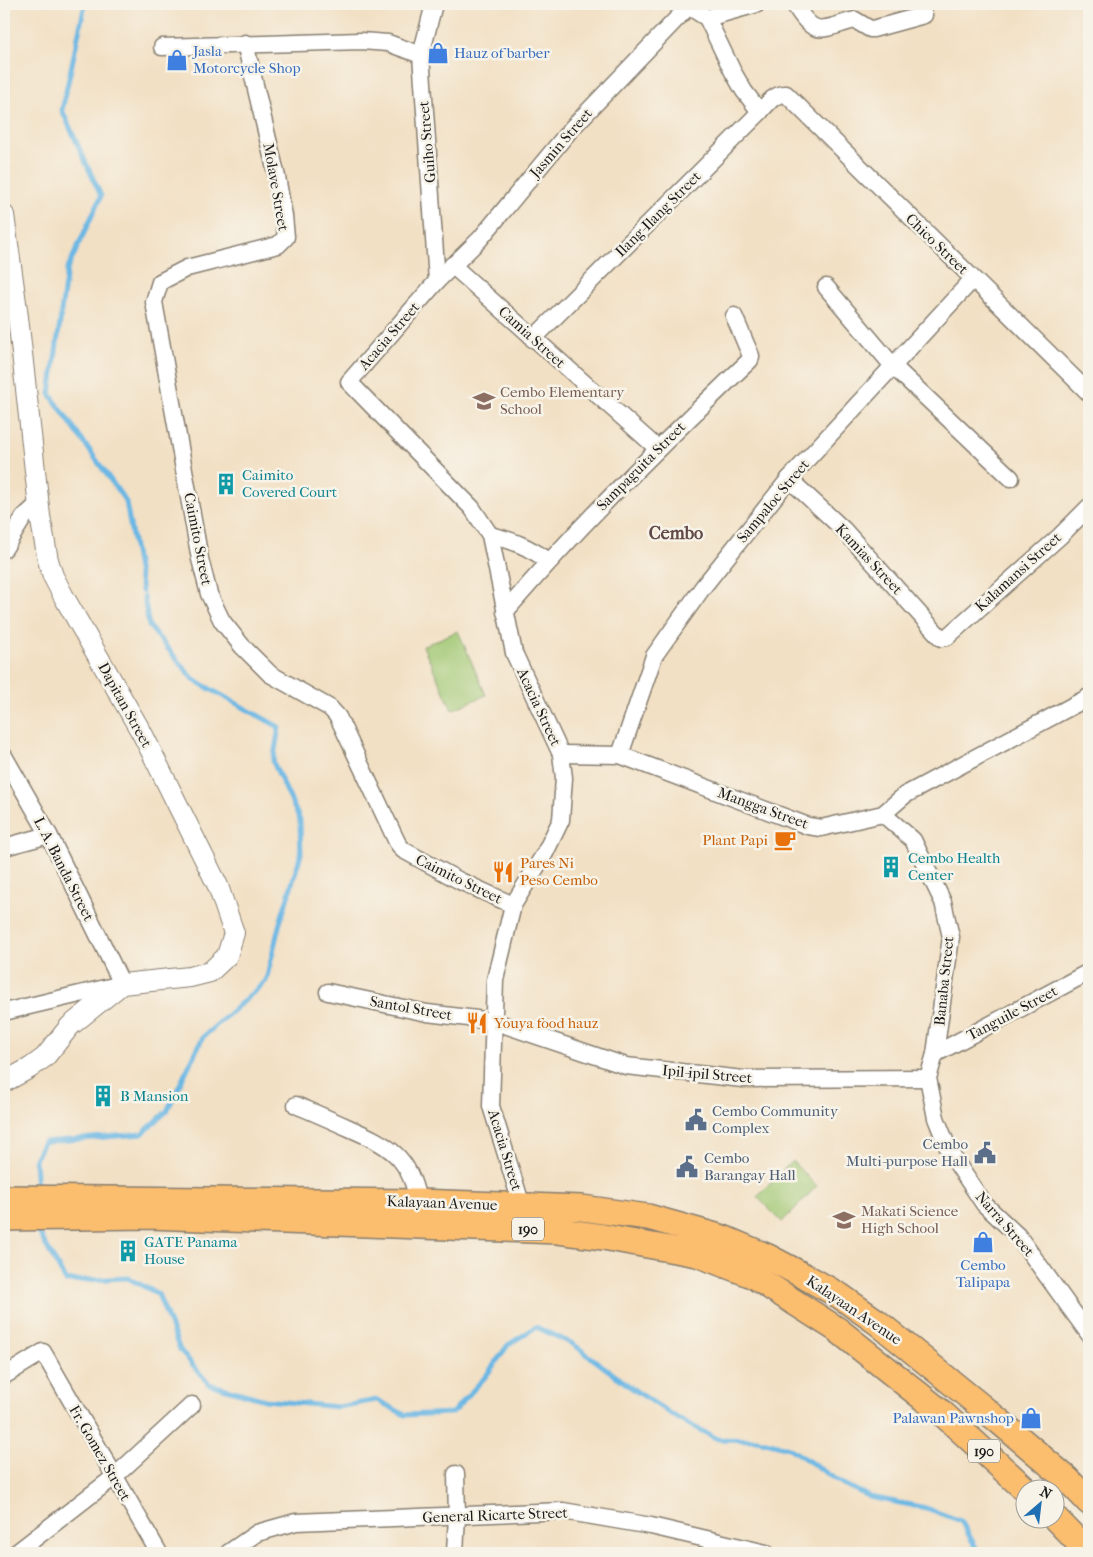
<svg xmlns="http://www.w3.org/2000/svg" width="1093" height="1557" font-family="'IM FELL French Canon',serif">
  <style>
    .green { fill: #a1c873; stroke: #5e7248 }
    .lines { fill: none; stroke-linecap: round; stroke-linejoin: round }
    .stream { stroke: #6ab7e4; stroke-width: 5 }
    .minor-casing { stroke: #877e70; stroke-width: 19 }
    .tertiary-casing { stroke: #877e70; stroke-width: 22 }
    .primary-casing { stroke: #877e70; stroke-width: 28 }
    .minor { stroke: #fff; stroke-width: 16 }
    .tertiary { stroke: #fff; stroke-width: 20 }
    .primary { stroke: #fbbd6e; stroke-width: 25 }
    .labels { text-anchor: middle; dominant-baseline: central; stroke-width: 5; stroke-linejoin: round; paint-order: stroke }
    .shield { fill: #f7f3e8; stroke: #5e5c59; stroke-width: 1 }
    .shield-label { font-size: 14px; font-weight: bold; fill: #1c1c1c }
    .shop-label { font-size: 15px; fill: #366cbe; stroke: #f7f3e8; text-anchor: start }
    .street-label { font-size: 15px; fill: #1c1c1c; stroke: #f7f3e8 }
    .education-label { font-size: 15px; fill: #785e54; stroke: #f7f3e8; text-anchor: start }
    .culture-label { font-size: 15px; fill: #0d838f; stroke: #f7f3e8; text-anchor: start }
    .food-label { font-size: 15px; fill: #c56008; stroke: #f7f3e8; text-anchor: start }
    .service-label { font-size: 15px; fill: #4e5e75; stroke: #f7f3e8; text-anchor: start }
    .quarter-label { font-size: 18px; font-weight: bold; fill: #604947; stroke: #f7f3e8 }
  </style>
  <rect width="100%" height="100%" fill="#f7f3e8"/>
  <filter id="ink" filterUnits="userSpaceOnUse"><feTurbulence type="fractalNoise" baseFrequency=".02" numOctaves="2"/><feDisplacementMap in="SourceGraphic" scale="10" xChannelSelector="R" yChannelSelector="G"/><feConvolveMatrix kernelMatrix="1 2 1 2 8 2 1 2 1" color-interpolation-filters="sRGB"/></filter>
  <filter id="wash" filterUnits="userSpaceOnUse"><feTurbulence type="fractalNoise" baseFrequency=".0096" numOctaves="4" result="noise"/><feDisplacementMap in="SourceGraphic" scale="20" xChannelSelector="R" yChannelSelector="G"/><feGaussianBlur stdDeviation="1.12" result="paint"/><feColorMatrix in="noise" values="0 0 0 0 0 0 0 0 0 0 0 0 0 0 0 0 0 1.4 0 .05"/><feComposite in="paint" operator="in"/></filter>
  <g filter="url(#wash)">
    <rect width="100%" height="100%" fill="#f2e0c4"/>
    <g class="green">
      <path d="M458,631L486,695L452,710L423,646Z"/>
      <path d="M792,1161L817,1186L782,1222L757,1197Z"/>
    </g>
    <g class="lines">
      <g class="stream">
        <path d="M61,312L67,270L101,196L62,110L85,4"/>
        <path d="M61,315L50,394L126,502L142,591"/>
        <path d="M37,1192L35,1159L44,1142L142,1134L167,1111L203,1037L266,981L279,926L301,854L300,820L273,762L279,727L194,680L149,626L144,597"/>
        <path d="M39,1223V1233L66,1281L128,1278L158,1294L180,1350L209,1384L265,1400L338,1407L377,1400L405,1415L452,1413L486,1376L508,1345L536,1327L573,1344L636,1391L682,1421L718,1439L758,1440L789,1448L843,1484L870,1497L926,1508L961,1521L979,1553"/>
      </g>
    </g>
  </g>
  <g filter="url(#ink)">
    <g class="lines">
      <g class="minor-casing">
        <g id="minor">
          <path d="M434,4L421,55L437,281"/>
          <path d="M685,4L707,18L733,72L744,91L760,112"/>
          <path d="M794,4C816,39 820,29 855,20L870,29H873L924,15"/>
          <path d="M707,18L757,4"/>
          <path d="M245,43L277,177L284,216L286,237L278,245L187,268L160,282L154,302L200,559L209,594L222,621L242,646L270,674L330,708L338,717L397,842L403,850L460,881L513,905"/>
          <path d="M162,47L361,41L388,43L421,55"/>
          <path d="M452,265L657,448"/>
          <path d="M826,287L893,366L1011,478"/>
          <path d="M533,339L760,112C767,104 775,93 786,94L1089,393"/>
          <path d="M789,479L844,530L941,638L947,637L1059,537L1089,507"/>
          <path d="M490,535C515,541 528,547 549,561"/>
          <path d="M4,549L24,517L38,504"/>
          <path d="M505,612C581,523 665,441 750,360L751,356L734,316"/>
          <path d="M561,754L620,755L808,826L821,828L883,814L905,795L1089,697"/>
          <path d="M620,755L654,656L703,587L789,479L973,279"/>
          <path d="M4,756L49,835L122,984L4,1012"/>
          <path d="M883,814L913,840L943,902L951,937L935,1054L928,1078L936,1118L950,1153L984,1204L1018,1236L1089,1334"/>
          <path d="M4,847L49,835"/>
          <path d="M328,992L427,1013L493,1021L626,1066L743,1079L928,1078"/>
          <path d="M935,1054L1089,972"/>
          <path d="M296,1105C313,1112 331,1120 349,1128C388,1145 410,1156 418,1202"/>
          <path d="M522,1206L491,1106L495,980L513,905L545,853L561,820L564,778L561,754L514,653L490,535L472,508L349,382L437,281L480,239L571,129L688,7"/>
          <path d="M4,1376L43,1352L159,1553"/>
          <path d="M16,1553L114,1477L192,1405"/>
          <path d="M228,1553L257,1533L296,1522L563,1511L651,1526L766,1553"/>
          <path d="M455,1553L457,1516L456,1474"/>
        </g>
      </g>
      <g class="tertiary-casing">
        <path id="tertiary" d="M4,215L18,317L40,516L48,560L53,576L64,597L143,735L218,886L234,933L227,956L210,972L190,977L122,984L70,1026L45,1057L30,1068L4,1082"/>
      </g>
      <g class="primary-casing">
        <g id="primary">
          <path d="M4,1198L418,1202L582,1208L648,1217L723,1238L768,1257L806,1277L840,1296L877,1322L999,1421L1067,1479L1089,1502"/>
          <path d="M4,1218L149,1216L558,1231L603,1237L697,1254L752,1275L838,1330L942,1413L1026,1490"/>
          <path d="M1056,1519L1089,1553"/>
        </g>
      </g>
      <use href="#minor" class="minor"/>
      <use href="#tertiary" class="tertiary"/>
      <use href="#primary" class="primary"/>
    </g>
  </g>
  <defs>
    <g id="shop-bare" transform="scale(1.725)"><path d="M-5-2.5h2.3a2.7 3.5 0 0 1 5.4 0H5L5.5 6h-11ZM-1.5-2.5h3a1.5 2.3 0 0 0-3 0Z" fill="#3f7fe0" stroke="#f7f3e8" stroke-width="2.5" paint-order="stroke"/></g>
    <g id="school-bare" transform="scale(1.725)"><path d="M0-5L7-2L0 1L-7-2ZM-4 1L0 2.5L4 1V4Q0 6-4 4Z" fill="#8d6e63" stroke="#f7f3e8" stroke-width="2.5" paint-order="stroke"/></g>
    <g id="building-bare" transform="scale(1.725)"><path d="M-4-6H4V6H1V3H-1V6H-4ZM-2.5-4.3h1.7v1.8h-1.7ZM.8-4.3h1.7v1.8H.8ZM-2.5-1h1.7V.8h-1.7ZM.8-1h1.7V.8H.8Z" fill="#0f9aa8" stroke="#f7f3e8" stroke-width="2.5" paint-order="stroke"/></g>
    <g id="cafe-bare" transform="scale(1.725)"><path d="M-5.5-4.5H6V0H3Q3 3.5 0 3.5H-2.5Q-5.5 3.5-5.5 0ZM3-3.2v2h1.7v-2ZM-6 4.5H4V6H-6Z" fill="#e8710a" stroke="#f7f3e8" stroke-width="2.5" paint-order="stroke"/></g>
    <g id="restaurant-bare" transform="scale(1.725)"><path d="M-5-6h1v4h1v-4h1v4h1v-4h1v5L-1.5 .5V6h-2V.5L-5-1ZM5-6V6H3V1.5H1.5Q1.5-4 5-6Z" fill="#e8710a" stroke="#f7f3e8" stroke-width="2.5" paint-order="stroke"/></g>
    <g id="civic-bare" transform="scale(1.725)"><path d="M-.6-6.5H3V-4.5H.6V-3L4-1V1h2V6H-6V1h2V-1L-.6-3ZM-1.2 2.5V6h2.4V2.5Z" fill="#5c6f8a" stroke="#f7f3e8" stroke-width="2.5" paint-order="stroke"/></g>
  </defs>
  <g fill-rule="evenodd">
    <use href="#shop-bare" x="438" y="53"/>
    <use href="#shop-bare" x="177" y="60"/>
    <use href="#school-bare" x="484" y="401"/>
    <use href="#building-bare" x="226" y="484"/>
    <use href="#cafe-bare" x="785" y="840"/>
    <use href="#building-bare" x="891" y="867"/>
    <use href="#restaurant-bare" x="503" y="872"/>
    <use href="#restaurant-bare" x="477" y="1023"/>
    <use href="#building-bare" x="103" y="1096"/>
    <use href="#civic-bare" x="696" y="1120"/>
    <use href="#civic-bare" x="985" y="1153"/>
    <use href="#civic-bare" x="687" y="1167"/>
    <use href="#school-bare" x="844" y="1220"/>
    <use href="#shop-bare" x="983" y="1242"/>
    <use href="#building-bare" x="128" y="1251"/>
    <use href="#shop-bare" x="1031" y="1418"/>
  </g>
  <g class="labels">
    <g class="shield">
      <rect x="512" y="1217.5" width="32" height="23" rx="4"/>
      <rect x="968" y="1439.5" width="32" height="23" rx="4"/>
    </g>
    <g class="shield-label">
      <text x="528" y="1229">190</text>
      <text x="984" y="1451">190</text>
    </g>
    <g class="shop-label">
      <text x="193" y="51">Jasla<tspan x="193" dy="17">Motorcycle Shop</tspan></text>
      <text x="454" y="53">Hauz of barber</text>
      <text x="983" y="1265" text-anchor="middle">Cembo<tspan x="983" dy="17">Talipapa</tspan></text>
      <text x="1014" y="1418" text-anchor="end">Palawan Pawnshop</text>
    </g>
    <g class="street-label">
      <text transform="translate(427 142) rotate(-95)">Guiho Street</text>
      <text transform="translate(561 143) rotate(-49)">Jasmin Street</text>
      <text transform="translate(276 187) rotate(80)">Molave Street</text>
      <text transform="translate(658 214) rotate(-45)">Ilang-Ilang Street</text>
      <text transform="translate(937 244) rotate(44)">Chico Street</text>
      <text transform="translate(389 336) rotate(-49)">Acacia Street</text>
      <text transform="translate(532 337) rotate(42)">Camia Street</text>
      <text transform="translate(641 466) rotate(-45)">Sampaguita Street</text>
      <text transform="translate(773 501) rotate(-50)">Sampaloc Street</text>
      <text transform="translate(198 539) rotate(79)">Caimito Street</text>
      <text transform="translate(869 559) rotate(47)">Kamias Street</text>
      <text transform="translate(1018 572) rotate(-42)">Kalamansi Street</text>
      <text transform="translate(125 705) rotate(61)">Dapitan Street</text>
      <text transform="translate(539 707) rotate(65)">Acacia Street</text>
      <text transform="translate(763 808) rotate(20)">Mangga Street</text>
      <text transform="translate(64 869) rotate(63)">L. A. Banda Street</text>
      <text transform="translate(459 879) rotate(26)">Caimito Street</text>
      <text transform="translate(944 981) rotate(-84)">Banaba Street</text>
      <text transform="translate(411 1008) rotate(10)">Santol Street</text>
      <text transform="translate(1012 1013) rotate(-28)">Tanguile Street</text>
      <text transform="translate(707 1074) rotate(5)">Ipil-ipil Street</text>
      <text transform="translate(505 1150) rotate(73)">Acacia Street</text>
      <text transform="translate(442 1203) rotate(2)">Kalayaan Avenue</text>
      <text transform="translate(1005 1224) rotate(49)">Narra Street</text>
      <text transform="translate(854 1310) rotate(34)">Kalayaan Avenue</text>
      <text transform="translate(100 1453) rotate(60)">Fr. Gomez Street</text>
      <text transform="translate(495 1515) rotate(-2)">General Ricarte Street</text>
    </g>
    <g class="education-label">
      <text x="500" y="392">Cembo Elementary<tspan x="500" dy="17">School</tspan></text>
      <text x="861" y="1211">Makati Science<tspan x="861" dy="17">High School</tspan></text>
    </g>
    <g class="culture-label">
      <text x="242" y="475">Caimito<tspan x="242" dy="17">Covered Court</tspan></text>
      <text x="908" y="858">Cembo Health<tspan x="908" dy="17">Center</tspan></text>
      <text x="120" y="1096">B Mansion</text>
      <text x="144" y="1242">GATE Panama<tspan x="144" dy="17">House</tspan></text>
    </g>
    <g class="food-label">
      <text x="768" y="840" text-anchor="end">Plant Papi</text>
      <text x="520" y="863">Pares Ni<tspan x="520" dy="17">Peso Cembo</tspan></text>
      <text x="494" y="1023">Youya food hauz</text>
    </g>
    <g class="service-label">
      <text x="712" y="1111">Cembo Community<tspan x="712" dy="17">Complex</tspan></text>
      <text x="968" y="1144" text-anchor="end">Cembo<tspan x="968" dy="17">Multi-purpose Hall</tspan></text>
      <text x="704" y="1158">Cembo<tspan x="704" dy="17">Barangay Hall</tspan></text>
    </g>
    <g class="quarter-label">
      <text x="676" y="533">Cembo</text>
    </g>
  </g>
  <rect width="1093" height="1557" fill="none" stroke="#f7f3e8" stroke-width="20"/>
  <g transform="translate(1040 1504) rotate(28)"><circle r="24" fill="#f7f3e8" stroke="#9f9d96"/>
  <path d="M0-4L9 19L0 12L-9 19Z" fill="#1f6fb2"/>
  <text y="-8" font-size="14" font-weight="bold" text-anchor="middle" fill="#1c1c1c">N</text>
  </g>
</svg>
